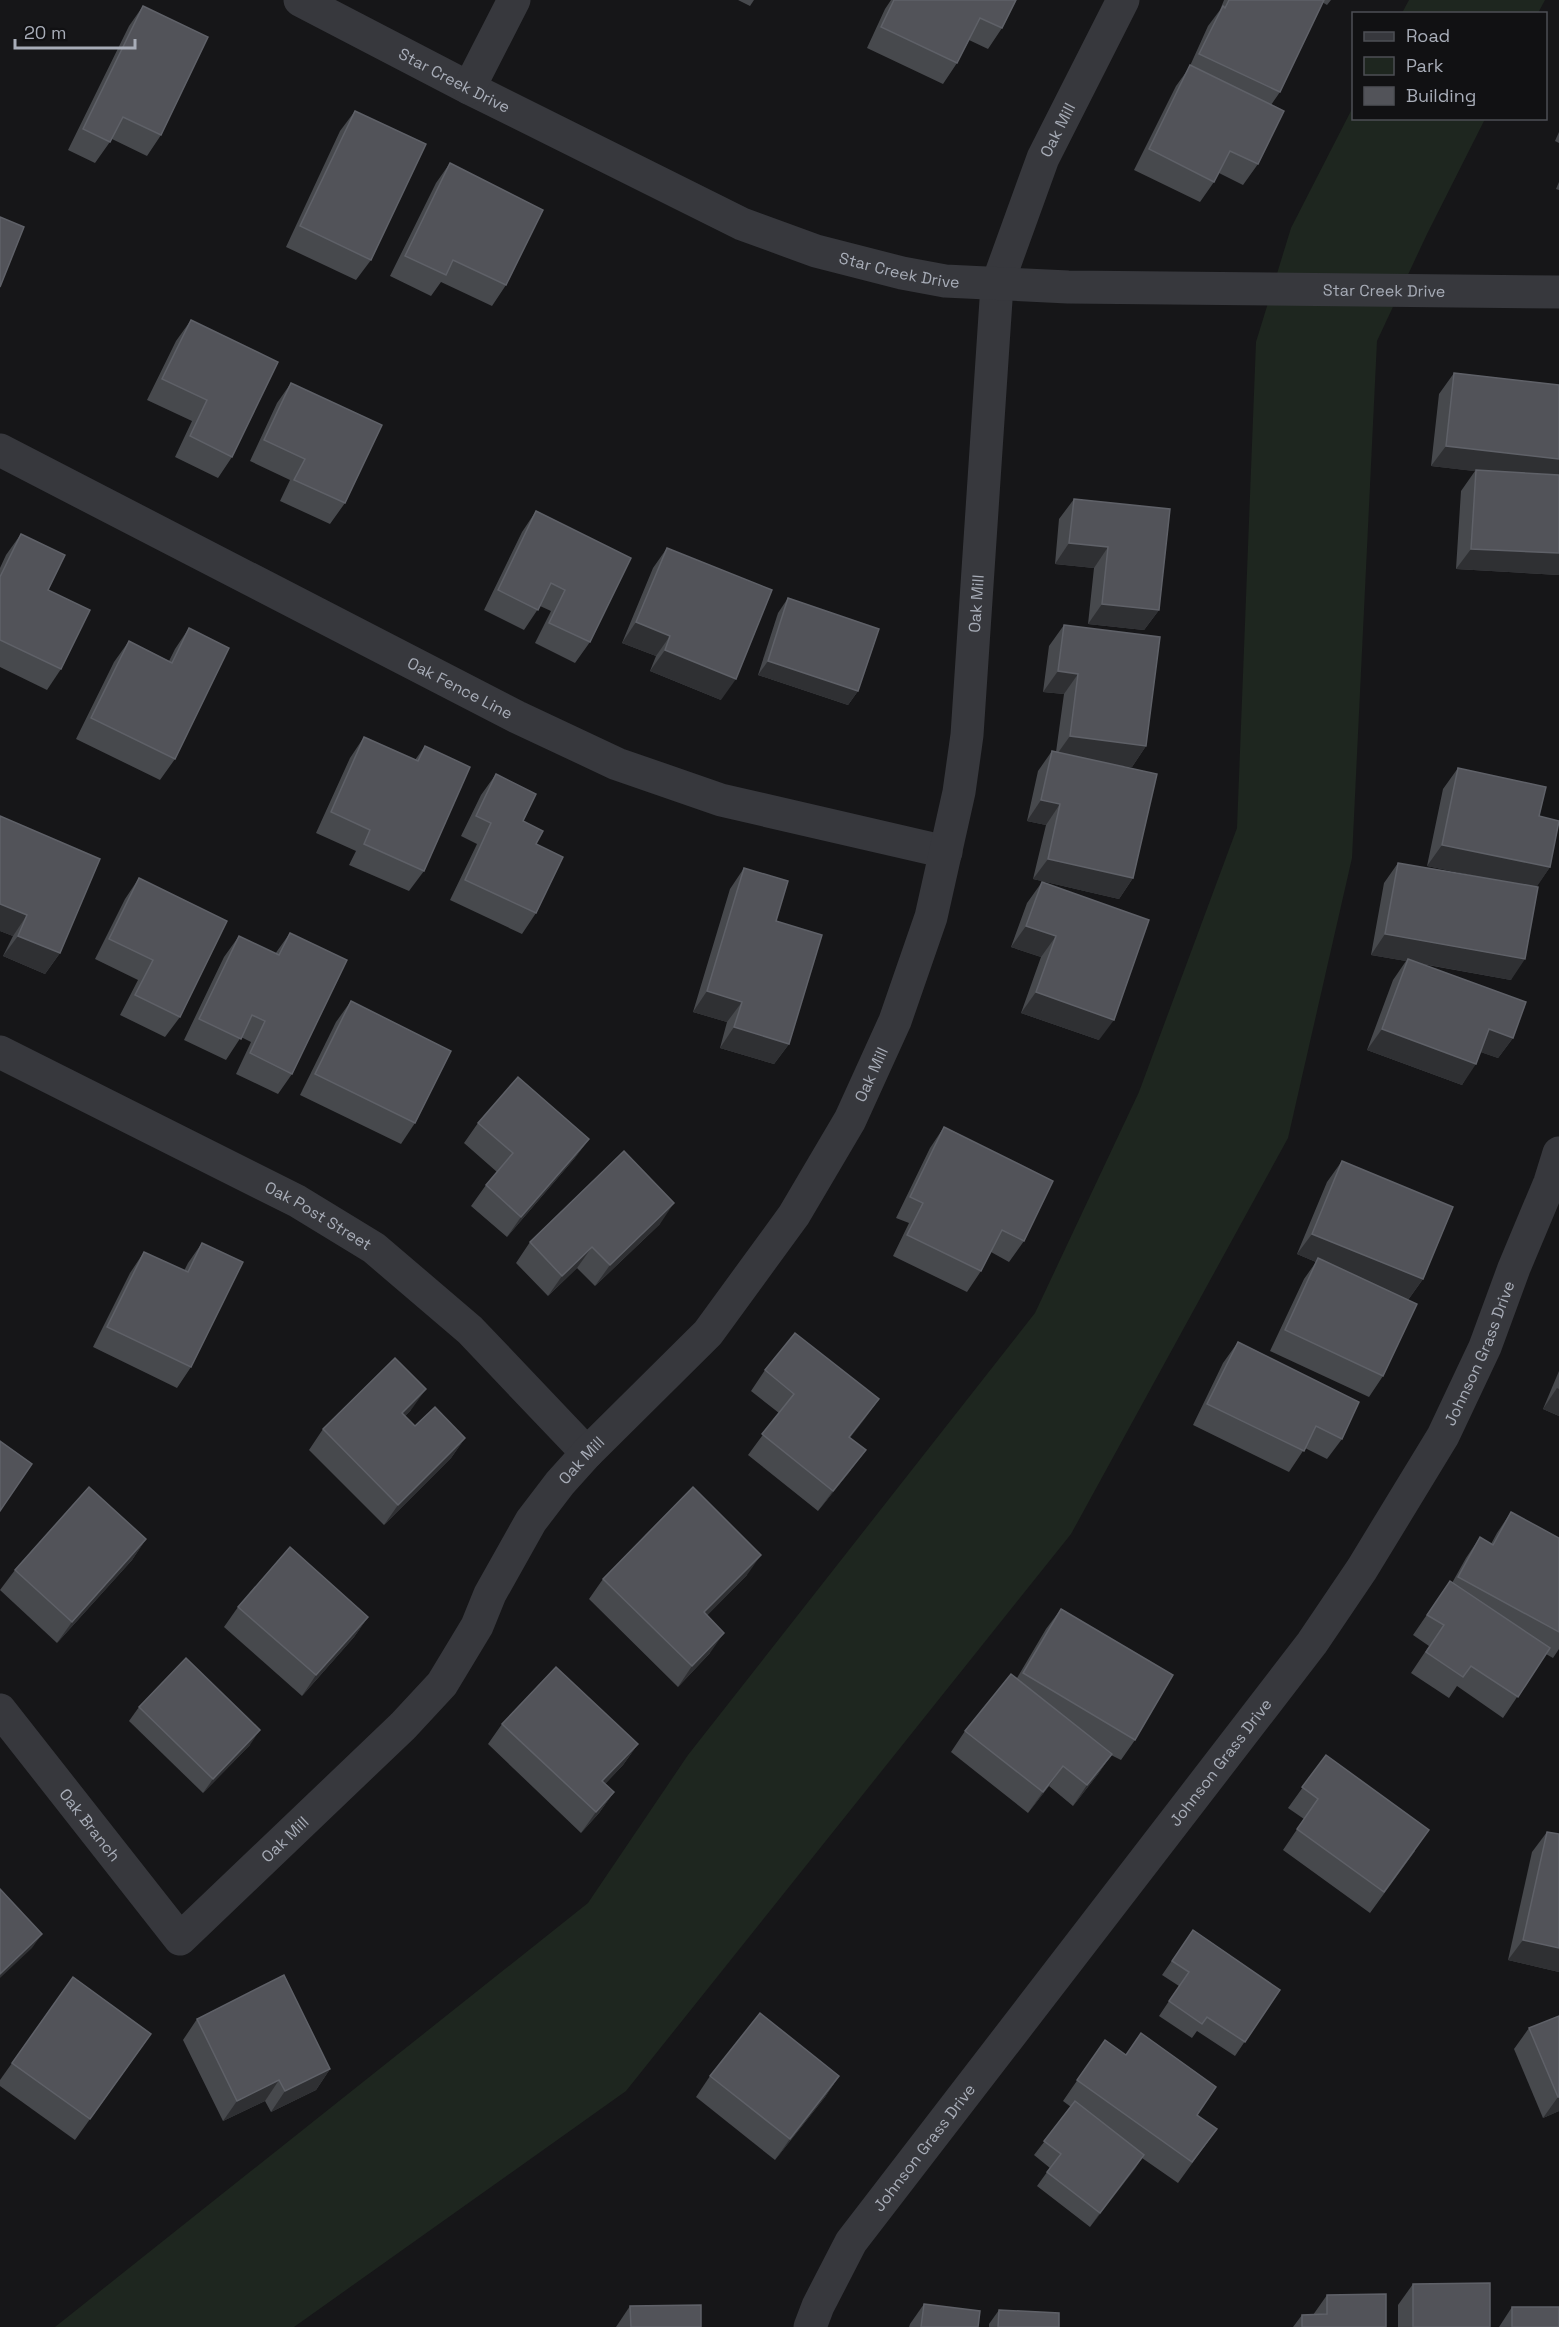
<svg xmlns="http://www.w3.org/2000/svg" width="1559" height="2327" font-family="'Space Grotesk',sans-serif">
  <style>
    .green { fill: #1e261f }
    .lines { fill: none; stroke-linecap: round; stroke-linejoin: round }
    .minor { stroke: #37383d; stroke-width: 33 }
    .tertiary { stroke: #37383d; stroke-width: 33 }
    .wall { fill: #47494d }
    .shaded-wall { fill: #2f3033 }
    .building { fill: #525359; stroke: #5f6168; stroke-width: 1.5 }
    .labels { text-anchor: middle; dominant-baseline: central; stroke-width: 5; stroke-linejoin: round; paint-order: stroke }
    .street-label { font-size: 16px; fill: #a8adb8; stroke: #111113 }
  </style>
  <rect width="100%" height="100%" fill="#161618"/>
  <g class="green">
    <path d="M1409,0H1545L1538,13H1402Z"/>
    <path d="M1353,107L1354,118L1485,119L1427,234L1377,341L1352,858L1288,1138L1071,1534L626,2091L294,2327H55L588,1903L688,1755L1035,1313L1139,1092L1237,828L1256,342L1291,228Z"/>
  </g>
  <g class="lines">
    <g class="minor">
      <path id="s1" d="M0,450L517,717L617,764L721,800L946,852"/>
      <path id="s2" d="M0,1052L297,1201L374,1248L470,1330L587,1453"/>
      <path id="s3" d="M0,1710L180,1939L403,1726L442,1684L477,1626L490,1594L531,1521L560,1483L587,1453L708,1333L794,1215L850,1120L895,1021L931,917L959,792L967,735L997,285L1043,158L1123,0"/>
      <path id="s4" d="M810,2327L818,2306L851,2242L1312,1643L1362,1569L1443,1436L1485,1347L1514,1268L1550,1182L1559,1153"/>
    </g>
    <g class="tertiary">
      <path id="s5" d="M300,0L469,88L742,224L816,251L902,273L945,281L1068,287L1559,292"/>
      <path d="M469,88L514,0"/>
    </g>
  </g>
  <g class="wall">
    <path d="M738,0H754L750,6Z"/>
    <path d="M891,0H1016L1002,28L988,49L969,40L957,63L943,84L867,48L885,9Z"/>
    <path d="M1224,0H1331L1327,5L1322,2L1280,92L1271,105L1258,164L1243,185L1219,173L1214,182L1200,202L1134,170L1176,86L1189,68L1208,26L1220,10Z"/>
    <path d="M143,6L161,135L147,156L112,139L95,163L68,150L129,26Z"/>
    <path d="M355,111L371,260L356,280L286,247L340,131Z"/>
    <path d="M1559,132V143L1555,141Z"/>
    <path d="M450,163L506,285L492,306L441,282L431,296L390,276L436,183Z"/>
    <path d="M1559,182V190L1556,189Z"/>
    <path d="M191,320L232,457L218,478L175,457L192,421L147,400L176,341Z"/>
    <path d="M1454,373L1559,385V575L1456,569L1461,491L1475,471L1431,466L1439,394Z"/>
    <path d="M291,383L345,503L330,524L280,501L290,480L250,461L277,403Z"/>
    <path d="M1074,499L1159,610L1144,630L1088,624L1094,568L1055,564L1059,519Z"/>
    <path d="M536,511L590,642L575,663L535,643L551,611L540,606L524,630L484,610L522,532Z"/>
    <path d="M21,534L48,590L61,669L47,690L0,667V568L6,555Z"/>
    <path d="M667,548L721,700L650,671L656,656L622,643L653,568Z"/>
    <path d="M788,598L858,691L848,705L758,675L778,613Z"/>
    <path d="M1064,625L1146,746L1132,767L1115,765L1133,878L1119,899L1033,879L1046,825L1027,821L1038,771L1052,751L1056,752L1064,694L1043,692L1049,646Z"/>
    <path d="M189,628L175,759L160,780L76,739L114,662L129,641L169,661L175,649Z"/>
    <path d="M364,737L415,760L425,746L424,871L409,891L349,865L356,851L316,833L350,758Z"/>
    <path d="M1458,768L1539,816L1550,867L1536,887L1511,980L1422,964L1513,1038L1498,1058L1481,1052L1462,1085L1367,1050L1393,980L1406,961L1371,955L1384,883L1398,863L1501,881L1427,866L1443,789Z"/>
    <path d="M496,774L536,844V913L522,934L450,900L477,844L461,836L481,795Z"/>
    <path d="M0,816L60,953L45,974L3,956L13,936L0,931Z"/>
    <path d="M744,868L776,921L789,1044L774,1064L720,1048L727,1022L693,1012L730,889Z"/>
    <path d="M139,878L180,1017L165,1037L120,1015L138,980L95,959L125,899Z"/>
    <path d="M1042,882L1099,1040L1021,1013L1041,957L1011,947L1027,903Z"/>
    <path d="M290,933L292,1074L278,1094L236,1074L251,1042L241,1037L226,1060L184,1040L224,957L239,936L275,954Z"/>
    <path d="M351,1001L415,1123L401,1144L300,1095L336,1022Z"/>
    <path d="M478,1123L589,1139L574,1159L507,1237L471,1206L486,1185L497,1172L464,1143Z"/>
    <path d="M944,1127L1024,1241L1009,1262L991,1252L981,1271L967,1292L893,1256L909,1223L896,1218L930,1148Z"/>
    <path d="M1342,1161L1423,1279L1408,1300L1383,1376L1369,1397L1270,1351L1304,1279L1316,1262L1297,1254L1327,1182Z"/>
    <path d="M660,1224L595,1286L577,1268L548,1296L516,1263L530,1242Z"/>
    <path d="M202,1243L191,1367L177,1388L93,1347L130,1273L144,1252L184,1271L188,1263Z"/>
    <path d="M1238,1342L1342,1439L1327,1459L1305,1448L1289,1472L1193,1425L1223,1363Z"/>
    <path d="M765,1370L879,1399L850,1437L851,1470L818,1511L748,1455L779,1413L751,1391Z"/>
    <path d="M1559,1371V1416L1543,1409Z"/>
    <path d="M411,1410L405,1416L415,1426L465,1438L451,1458L384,1525L309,1450L323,1429Z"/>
    <path d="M1511,1512L1559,1538V1649L1553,1658L1546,1654L1503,1718L1457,1686L1449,1698L1411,1673L1429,1646L1413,1635L1450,1581L1452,1583L1466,1558L1480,1537L1491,1544L1497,1533Z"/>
    <path d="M146,1539L132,1560L57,1643L0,1590L15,1570Z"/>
    <path d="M747,1575L707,1615L710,1653L678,1687L589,1599L603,1579Z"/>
    <path d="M238,1607L368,1617L354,1637L302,1696L224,1627Z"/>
    <path d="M1061,1609L1135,1740L1121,1760L1111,1755L1098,1774L1073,1806L1049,1786L1028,1813L951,1752L965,1731L1017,1678L1046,1629Z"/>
    <path d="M139,1707L250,1745L203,1793L129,1721Z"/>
    <path d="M502,1724L638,1744L623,1765L605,1784L614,1792L599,1813L581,1833L488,1744Z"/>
    <path d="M1326,1755L1415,1851L1370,1913L1283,1850L1304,1819L1288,1808Z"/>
    <path d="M1547,1832L1559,1972L1508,1960L1532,1852Z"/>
    <path d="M1193,1930L1280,1990L1235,2056L1197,2031L1192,2038L1159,2016L1179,1986L1162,1975Z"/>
    <path d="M73,1977L151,2034L75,2140L0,2086V2080Z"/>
    <path d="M1559,2016V2111L1543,2118L1514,2049L1529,2028Z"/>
    <path d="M197,2019L330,2069L316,2090L271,2112L265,2101L223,2121L183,2040Z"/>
    <path d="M1105,2040L1197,2115L1217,2129L1178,2183L1142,2158L1090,2227L1037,2186L1050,2168L1034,2155L1071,2107L1063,2101Z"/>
    <path d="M710,2076H839L825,2097L775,2160L696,2097Z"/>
    <path d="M1413,2284L1490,2327H1398V2305Z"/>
    <path d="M1327,2295L1386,2327H1293L1302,2315H1313Z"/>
    <path d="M924,2304L978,2327H909L910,2324Z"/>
    <path d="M630,2306L701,2327H616Z"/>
    <path d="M1512,2307L1559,2327H1499Z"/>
    <path d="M999,2310L1059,2327H989V2324Z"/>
  </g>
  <g class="shaded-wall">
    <path d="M1446,446L1559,459V481L1431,466Z"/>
    <path d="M1069,543L1108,547L1094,568L1055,564Z"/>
    <path d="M1471,549L1559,553V575L1456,569Z"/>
    <path d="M1102,604L1159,610L1144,630L1088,624Z"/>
    <path d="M636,622L670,636L656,656L622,643Z"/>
    <path d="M665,650L736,679L721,700L650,671Z"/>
    <path d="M768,661L858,691L848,705L758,675Z"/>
    <path d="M1058,671L1078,674L1064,694L1043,692Z"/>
    <path d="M1070,736L1146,746L1132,767L1055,757Z"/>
    <path d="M1041,800L1060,804L1046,825L1027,821Z"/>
    <path d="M1442,845L1550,867L1536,888L1427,866Z"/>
    <path d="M1048,859L1133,878L1119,899L1033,879Z"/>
    <path d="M0,904L27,915L13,936L0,931Z"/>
    <path d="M1026,926L1056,936L1041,957L1011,947Z"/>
    <path d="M1385,934L1525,959L1511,980L1407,961L1408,959L1406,961L1371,955Z"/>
    <path d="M18,936L60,953L45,974L3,956Z"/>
    <path d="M707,991L742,1002L727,1022L693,1012Z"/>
    <path d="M1036,992L1114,1020L1099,1040L1021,1013Z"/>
    <path d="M734,1027L789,1044L774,1064L720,1048Z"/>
    <path d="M1382,1029L1476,1064L1462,1085L1367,1050Z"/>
    <path d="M1489,1029L1513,1038L1498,1058L1474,1050Z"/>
    <path d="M589,1139L574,1159L507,1237L521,1217Z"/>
    <path d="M674,1203L660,1224L595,1286L610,1265Z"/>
    <path d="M1312,1234L1423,1279L1408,1300L1318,1258L1316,1262L1297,1254Z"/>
    <path d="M592,1247L577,1268L548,1296L562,1276Z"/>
    <path d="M1557,1388L1559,1389V1416L1543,1409Z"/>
    <path d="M426,1389L411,1410L387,1434L402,1413Z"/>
    <path d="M879,1399L864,1420L835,1457L849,1437Z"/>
    <path d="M465,1438L451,1458L384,1525L398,1505Z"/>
    <path d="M866,1450L851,1470L818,1511L833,1491Z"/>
    <path d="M146,1539L132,1560L57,1643L72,1622Z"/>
    <path d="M761,1555L747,1575L690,1633L704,1612Z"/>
    <path d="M368,1617L354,1637L302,1696L316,1675Z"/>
    <path d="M724,1633L710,1653L678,1687L692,1666Z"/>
    <path d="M260,1730L250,1745L203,1793L213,1779Z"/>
    <path d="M638,1744L623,1765L588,1802L602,1781Z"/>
    <path d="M1112,1754L1098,1774L1073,1806L1087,1785Z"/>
    <path d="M1063,1766L1049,1786L1028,1813L1043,1792Z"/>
    <path d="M614,1792L599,1813L581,1833L596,1812Z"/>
    <path d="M42,1934L32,1948L0,1978V1974Z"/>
    <path d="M1523,1940L1559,1948V1972L1508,1960Z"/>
    <path d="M330,2069L316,2090L271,2112L285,2091Z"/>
    <path d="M839,2076L825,2097L775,2160L790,2139Z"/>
    <path d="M279,2080L265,2101L223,2121L237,2101Z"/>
    <path d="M1558,2097H1559V2111L1543,2118Z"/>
    <path d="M1144,2155L1135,2169L1090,2227L1100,2213Z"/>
  </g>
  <g class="building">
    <path d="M894,0H1016L1002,28L980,18L957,63L881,27Z"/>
    <path d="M1229,0H1324L1280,92L1199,54L1223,6L1225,8Z"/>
    <path d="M143,6L208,37L161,135L123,117L110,142L83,129Z"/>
    <path d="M1190,65L1284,111L1258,164L1230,151L1214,182L1149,149Z"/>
    <path d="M355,111L426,144L371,260L300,226Z"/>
    <path d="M450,163L543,210L506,285L453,260L446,275L405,256Z"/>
    <path d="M0,217L24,227L0,287Z"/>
    <path d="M191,320L278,362L232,457L190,436L207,400L162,379Z"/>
    <path d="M1454,373L1559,385V459L1446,446Z"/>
    <path d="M291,383L382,425L345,503L294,480L305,459L264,440Z"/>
    <path d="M1476,470L1559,475V553L1471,549Z"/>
    <path d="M1074,499L1170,509L1159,610L1102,604L1108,547L1069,543Z"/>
    <path d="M536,511L631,558L590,642L549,623L565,590L551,583L538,610L498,590Z"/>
    <path d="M21,534L65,555L48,590L90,610L61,669L0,640V577Z"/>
    <path d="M667,548L772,590L736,679L665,650L670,636L636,622Z"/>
    <path d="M788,598L879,629L858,691L768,661Z"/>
    <path d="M1064,625L1160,637L1146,746L1070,736L1078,674L1058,671Z"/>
    <path d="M189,628L229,648L175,759L91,718L129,641L172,663Z"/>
    <path d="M364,737L418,761L425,746L470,767L424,871L364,844L370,830L331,812Z"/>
    <path d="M1052,751L1157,774L1133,878L1048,859L1060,804L1041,800Z"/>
    <path d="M1458,768L1546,787L1539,816L1559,821L1550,867L1442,845Z"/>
    <path d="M496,774L536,794L523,821L543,831L536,844L563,857L536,913L465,880L491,823L476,816Z"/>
    <path d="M0,816L100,859L60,953L18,936L27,915L0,904Z"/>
    <path d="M1398,863L1538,887L1525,959L1385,934Z"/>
    <path d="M744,868L788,881L776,921L822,935L789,1044L734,1027L742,1002L707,991Z"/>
    <path d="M139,878L227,921L180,1017L135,995L153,960L109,939Z"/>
    <path d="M1042,882L1149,920L1114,1020L1036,992L1056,936L1026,926Z"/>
    <path d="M290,933L347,960L292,1074L250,1053L265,1021L252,1015L241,1039L199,1019L239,936L279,955Z"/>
    <path d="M1408,959L1526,1002L1513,1038L1489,1029L1476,1064L1382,1029Z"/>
    <path d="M351,1001L451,1051L415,1123L315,1074Z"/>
    <path d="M518,1077L589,1139L521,1217L486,1185L513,1153L478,1123Z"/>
    <path d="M944,1127L1053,1181L1024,1241L1002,1230L981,1271L907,1235L923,1203L910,1197Z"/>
    <path d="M624,1151L674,1203L610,1265L592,1247L562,1276L530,1242Z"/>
    <path d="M1342,1161L1453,1207L1423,1279L1312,1234Z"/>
    <path d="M202,1243L243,1262L191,1367L107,1327L144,1252L188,1272Z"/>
    <path d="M1318,1258L1417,1304L1383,1376L1285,1330Z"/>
    <path d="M795,1333L879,1399L849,1437L866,1450L833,1491L762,1434L794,1394L765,1370Z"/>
    <path d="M1238,1342L1359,1402L1342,1439L1316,1426L1304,1451L1207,1404Z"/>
    <path d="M395,1358L426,1389L402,1413L415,1426L435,1407L465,1438L398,1505L323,1429Z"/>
    <path d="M0,1441L32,1464L0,1511Z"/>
    <path d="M89,1487L146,1539L72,1622L15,1570Z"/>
    <path d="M693,1487L761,1555L704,1612L724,1633L692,1666L603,1579Z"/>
    <path d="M1511,1512L1559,1538V1632L1458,1577L1480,1537L1493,1545Z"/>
    <path d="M290,1547L368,1617L316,1675L238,1607Z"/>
    <path d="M1450,1581L1550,1648L1518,1697L1471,1666L1463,1677L1426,1652L1444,1625L1427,1615Z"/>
    <path d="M1061,1609L1173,1675L1135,1740L1023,1673Z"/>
    <path d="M186,1658L260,1730L213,1779L139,1707Z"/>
    <path d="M556,1667L638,1744L602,1781L614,1792L596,1812L502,1724Z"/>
    <path d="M1011,1674L1112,1754L1087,1785L1063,1766L1043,1792L965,1731Z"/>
    <path d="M1326,1755L1429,1830L1384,1892L1297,1829L1318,1799L1302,1787Z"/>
    <path d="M1547,1832L1559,1834V1948L1523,1940Z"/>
    <path d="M0,1889L42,1934L0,1974Z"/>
    <path d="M1193,1930L1280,1990L1245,2042L1207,2017L1202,2024L1169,2001L1189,1972L1172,1961Z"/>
    <path d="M284,1975L330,2069L285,2091L279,2080L237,2101L197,2019Z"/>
    <path d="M73,1977L151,2034L90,2119L12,2063Z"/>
    <path d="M760,2013L839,2076L790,2139L710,2076Z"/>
    <path d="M1559,2016V2097H1558L1529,2028Z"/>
    <path d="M1141,2033L1216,2087L1197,2115L1217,2129L1192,2162L1077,2080L1105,2040L1126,2055Z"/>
    <path d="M1075,2101L1144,2155L1100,2213L1047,2172L1061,2154L1044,2141Z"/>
    <path d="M1490,2283V2327H1413V2284Z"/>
    <path d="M1386,2294V2327H1302V2315L1327,2314V2295Z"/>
    <path d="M924,2304L980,2311L978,2327H921Z"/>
    <path d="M701,2305V2327H631L630,2306Z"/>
    <rect x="1512" y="2307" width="47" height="20"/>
    <path d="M999,2310L1059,2313V2327H998Z"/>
  </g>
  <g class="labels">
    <g class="street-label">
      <text stroke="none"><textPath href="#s5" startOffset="174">Star Creek Drive</textPath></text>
      <text stroke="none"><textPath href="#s3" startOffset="2380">Oak Mill</textPath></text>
      <text stroke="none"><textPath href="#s5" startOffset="660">Star Creek Drive</textPath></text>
      <text stroke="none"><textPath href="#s5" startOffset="1146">Star Creek Drive</textPath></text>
      <text stroke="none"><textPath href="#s3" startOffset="1894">Oak Mill</textPath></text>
      <text stroke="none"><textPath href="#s1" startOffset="518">Oak Fence Line</textPath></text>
      <text stroke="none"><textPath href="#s3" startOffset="1408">Oak Mill</textPath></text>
      <text stroke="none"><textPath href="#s2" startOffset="358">Oak Post Street</textPath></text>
      <text stroke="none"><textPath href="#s4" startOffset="1186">Johnson Grass Drive</textPath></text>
      <text stroke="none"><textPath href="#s3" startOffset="922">Oak Mill</textPath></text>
      <text stroke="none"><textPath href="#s4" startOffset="700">Johnson Grass Drive</textPath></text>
      <text stroke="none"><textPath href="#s3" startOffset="146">Oak Branch</textPath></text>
      <text stroke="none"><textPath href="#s3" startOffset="436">Oak Mill</textPath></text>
      <text stroke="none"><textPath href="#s4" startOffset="214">Johnson Grass Drive</textPath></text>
    </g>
  </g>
  <rect x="1352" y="12" width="195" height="108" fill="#111113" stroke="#4d4f55" stroke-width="1.5"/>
  <rect x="1364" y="32" width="30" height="9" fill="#37383d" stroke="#4d4f55" stroke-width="1.5"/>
  <text x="1406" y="42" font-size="18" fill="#a8adb8">Road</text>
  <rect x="1364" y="57" width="30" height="18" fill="#1e261f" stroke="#4d4f55" stroke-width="1.5"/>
  <text x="1406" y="72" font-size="18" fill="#a8adb8">Park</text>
  <rect x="1364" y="87" width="30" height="18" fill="#525359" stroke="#4d4f55" stroke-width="1.5"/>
  <text x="1406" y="102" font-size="18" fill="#a8adb8">Building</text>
  <path d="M15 39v9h120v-9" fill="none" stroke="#a8adb8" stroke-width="3"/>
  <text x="24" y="39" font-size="18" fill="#a8adb8" stroke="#111113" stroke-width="4.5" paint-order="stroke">20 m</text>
</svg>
